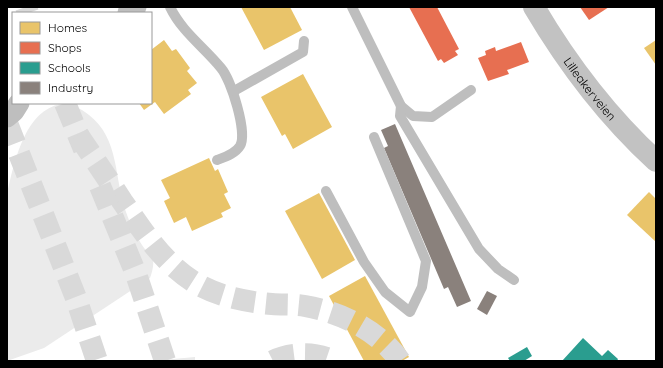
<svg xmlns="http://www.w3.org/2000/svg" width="663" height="368" font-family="Quicksand,sans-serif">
  <rect width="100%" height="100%" fill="#fff"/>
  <g fill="#ebebeb">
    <path d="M 61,104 C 72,104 80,108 89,115 C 120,139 114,179 126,212 C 130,224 135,235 142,245 C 145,250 151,255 153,260 C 154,265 152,273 150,278 L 44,348 L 7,361 L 8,189 C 15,159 26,110 61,104 Z"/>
    <polygon points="195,357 195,361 151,361"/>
  </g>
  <g fill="#e9c46a">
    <polygon points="241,7 290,7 302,30 264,50"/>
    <polygon points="164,40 172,51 176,49 190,68 187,71 197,83 188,90 191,94 164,114 155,102 144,110 139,103 151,103 151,50"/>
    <polygon points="656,40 656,65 644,48"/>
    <polygon points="303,74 332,127 293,149 285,134 282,136 261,97"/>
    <polygon points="209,158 215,171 218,169 228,192 224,194 231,208 221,213 223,217 192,231 186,217 174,223 164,201 170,198 161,180"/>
    <polygon points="649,192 656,199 656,242 627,215"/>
    <polygon points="319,193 355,260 322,279 285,211"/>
    <polygon points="365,276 409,357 402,361 364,361 329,296"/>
  </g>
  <g fill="#e76f51">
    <polygon points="409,7 437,7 459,49 455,51 458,55 444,63 441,59 438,61"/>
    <polygon points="580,7 609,7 589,20"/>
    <polygon points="521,42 529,62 507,70 509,74 488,81 478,58 486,55 485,51 495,47 496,51"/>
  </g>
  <g fill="#2a9d8f">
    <polygon points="583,338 602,356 608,350 618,359 617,361 562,361"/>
    <polygon points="527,347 532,356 524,361 510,361 508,358"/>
  </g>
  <g fill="#8a817c">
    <polygon points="395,124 471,301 457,307 448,287 444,289 384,148 388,146 381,130"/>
    <polygon points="487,291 497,296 487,315 477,309"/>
  </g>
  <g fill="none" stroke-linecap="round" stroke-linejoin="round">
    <g stroke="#d9d9d9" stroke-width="22" stroke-dasharray="22 11" stroke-linecap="butt">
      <polyline points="26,7 28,13"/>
      <polyline points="65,103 84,149"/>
      <polyline points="7,123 76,298 97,361"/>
      <path d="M 78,135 C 93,157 108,179 122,201 C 143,231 162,262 194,282 C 216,296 246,302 272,304 C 283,305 294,304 305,306 C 341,312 379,331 400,361"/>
      <polyline points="100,186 136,274 165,361"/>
      <path d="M 273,361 C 291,352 316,352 334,361"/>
    </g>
    <g stroke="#bebebe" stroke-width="10">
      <path d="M 170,7 C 182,32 204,47 221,68 C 231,80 248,133 240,146 C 235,154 225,157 217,160"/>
      <polyline points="352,7 401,106 413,116 432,117 471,90"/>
      <polyline points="234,91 303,52 304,41"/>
      <polyline points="401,106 400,116 479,249 498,269 514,280"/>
      <polyline points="326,191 364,262 385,292 410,312 422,287 426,261 374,137"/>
    </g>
    <g stroke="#bebebe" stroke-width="21">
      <polyline points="128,13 136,7"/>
      <polyline points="7,117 14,111 19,103"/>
    </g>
    <path stroke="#c2c2c2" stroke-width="22" id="s1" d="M 534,7 C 567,63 608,117 656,161"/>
  </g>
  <g text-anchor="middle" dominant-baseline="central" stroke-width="4" stroke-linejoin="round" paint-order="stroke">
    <g font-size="12" fill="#000" stroke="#fff">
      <text stroke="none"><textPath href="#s1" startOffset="99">Lilleakerveien</textPath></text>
    </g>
  </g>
  <rect width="663" height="368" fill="none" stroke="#000000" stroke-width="16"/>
  <rect x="12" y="12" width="140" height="92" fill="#ffffff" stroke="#999999"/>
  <rect x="20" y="22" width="20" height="12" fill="#e9c46a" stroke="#999999"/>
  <text x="48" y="32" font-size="12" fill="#000000">Homes</text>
  <rect x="20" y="42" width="20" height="12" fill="#e76f51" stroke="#999999"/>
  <text x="48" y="52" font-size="12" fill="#000000">Shops</text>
  <rect x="20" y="62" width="20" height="12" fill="#2a9d8f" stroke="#999999"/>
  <text x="48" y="72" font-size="12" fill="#000000">Schools</text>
  <rect x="20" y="82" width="20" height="12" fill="#8a817c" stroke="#999999"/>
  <text x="48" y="92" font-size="12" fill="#000000">Industry</text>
</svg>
